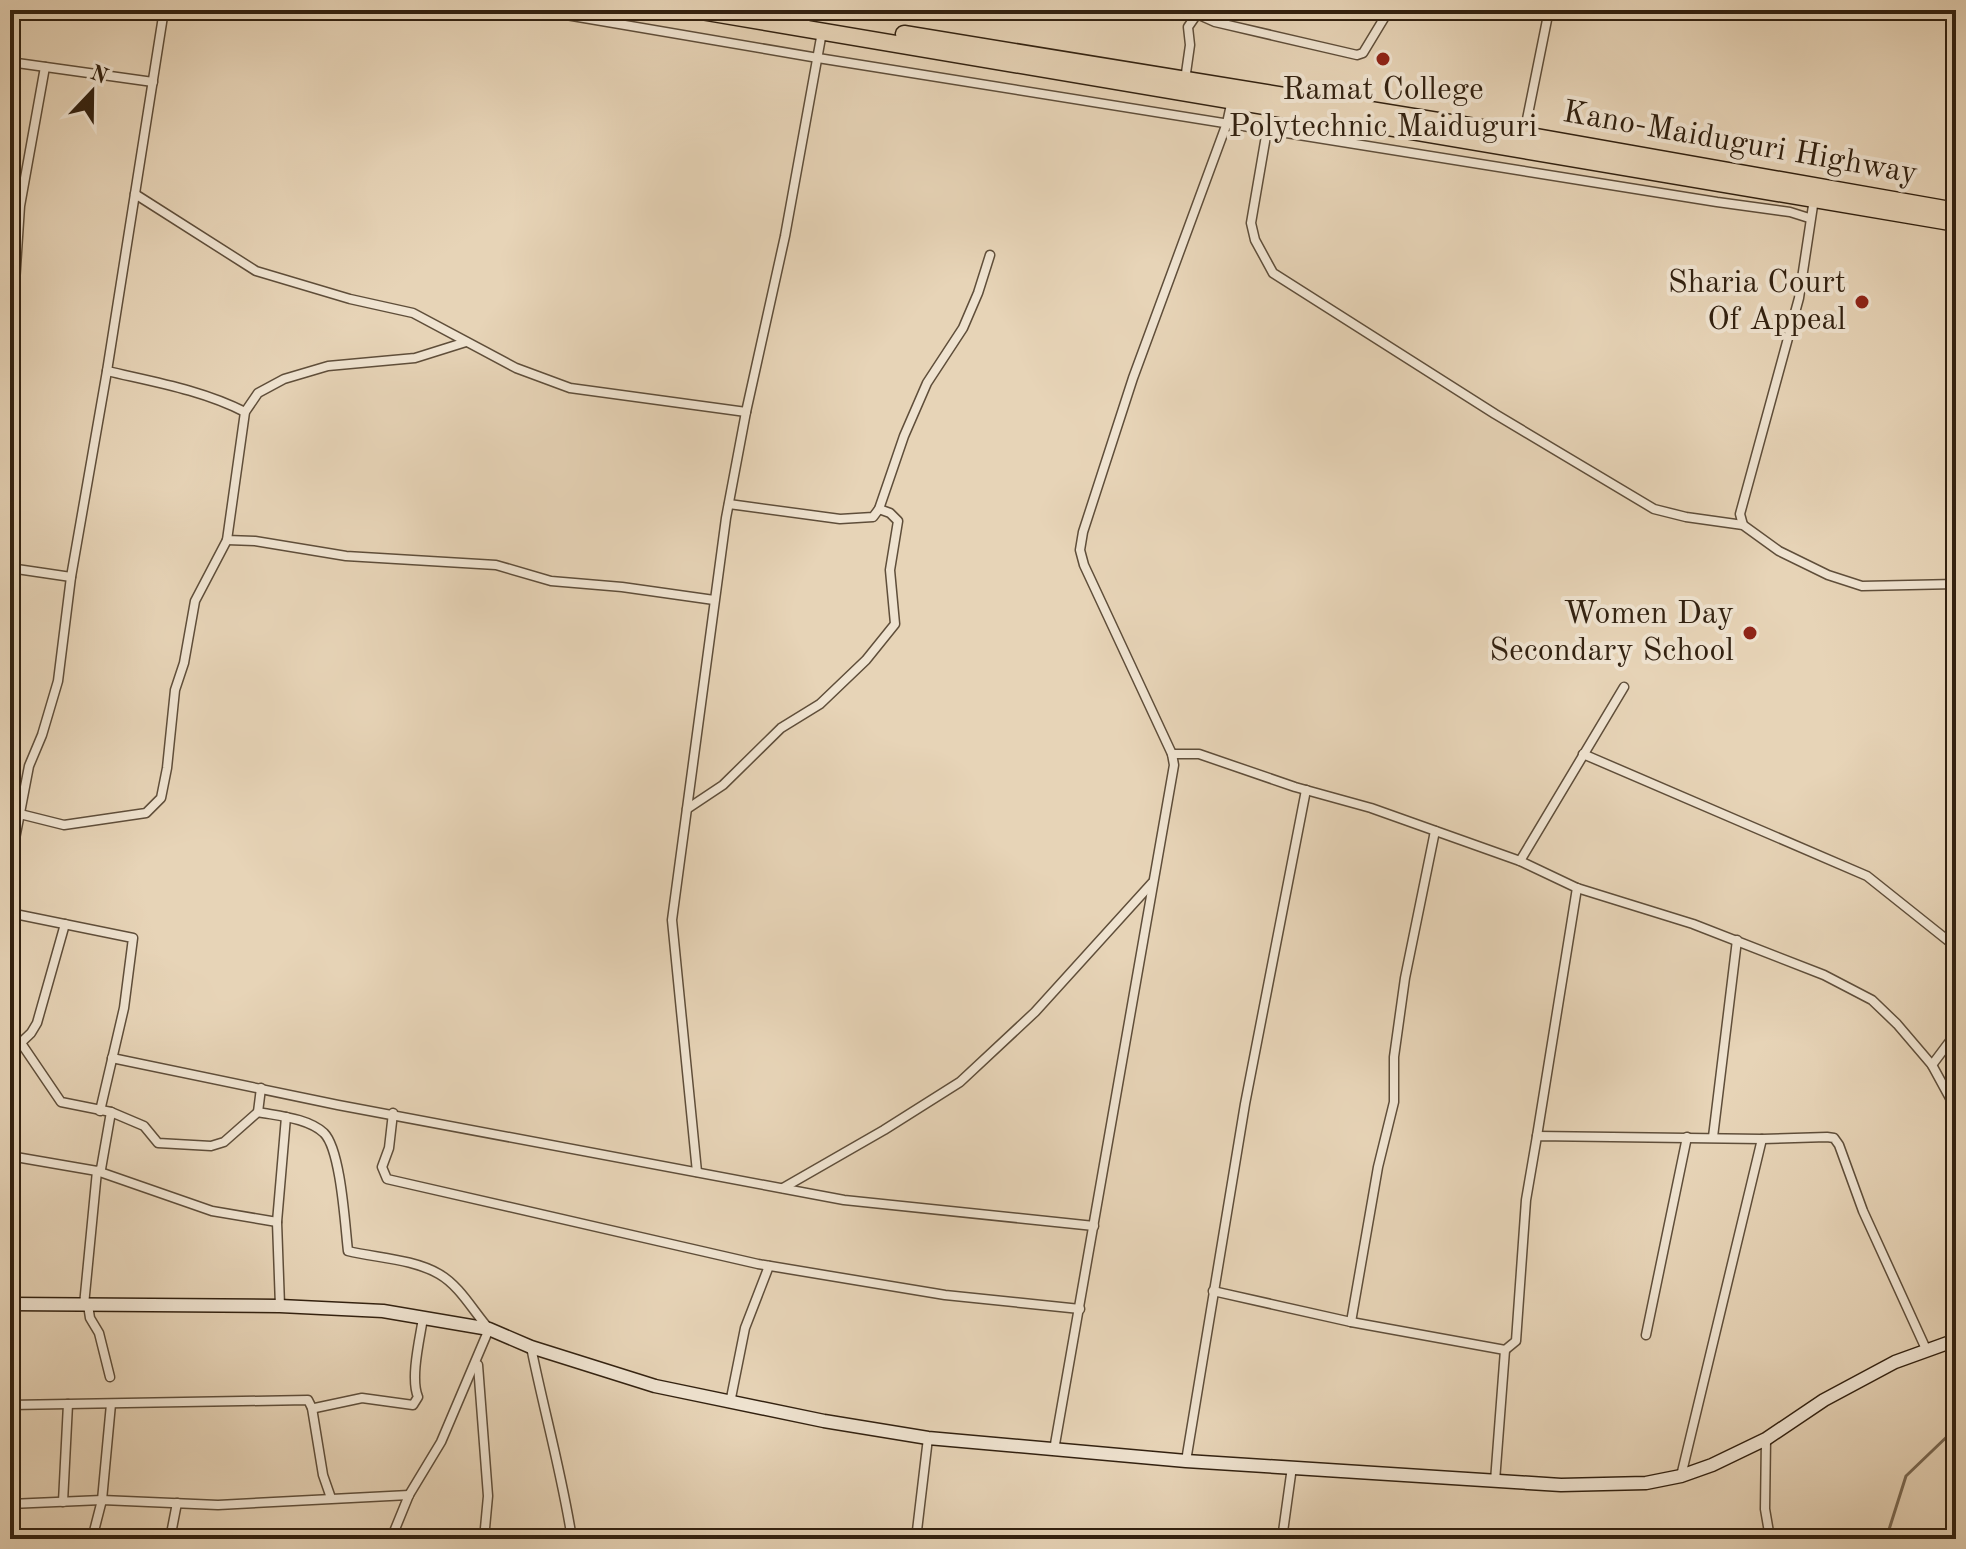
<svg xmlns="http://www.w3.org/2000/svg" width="1966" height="1549" font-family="'Old Standard TT',serif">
  <rect width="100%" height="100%" fill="#e7d4b7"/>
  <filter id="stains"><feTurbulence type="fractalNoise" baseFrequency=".0025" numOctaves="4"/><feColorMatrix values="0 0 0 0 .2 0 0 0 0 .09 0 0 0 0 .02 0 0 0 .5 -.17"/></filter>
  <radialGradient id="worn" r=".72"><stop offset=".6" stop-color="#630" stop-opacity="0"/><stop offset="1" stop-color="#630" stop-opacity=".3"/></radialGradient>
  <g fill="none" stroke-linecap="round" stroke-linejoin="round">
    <polyline stroke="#796852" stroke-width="3" points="1886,1539 1906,1476 1956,1428"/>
    <g stroke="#5f4e3a" stroke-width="11">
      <g id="street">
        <polyline points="537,10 818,58 1717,202 1790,212 1809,218"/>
        <polyline points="806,10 806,19"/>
        <polyline points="1199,10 1197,14 1215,22 1357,55 1363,53 1389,10"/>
        <polyline points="10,62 153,82"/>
        <polyline points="1185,80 1190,45 1188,27 1197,14 1188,10"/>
        <polyline points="1267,130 1251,223 1255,240 1273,273 1495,414 1654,509 1686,517 1743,525 1779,551 1828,575 1862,586 1956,584"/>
        <polyline points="1524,134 1549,10"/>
        <polyline points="135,194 256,271 350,299 413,313 516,368 570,388 746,412"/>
        <polyline points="466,342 415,358 328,366 284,379 258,393 245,412 227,540 255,541 346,556 496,565 551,581 622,587 714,600"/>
        <path d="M 107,371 C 154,382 202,390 245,412"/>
        <polyline points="10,417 12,329 20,206 45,67"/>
        <polyline points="729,504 840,519 873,517 879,509 904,436 927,383 963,328 978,293 990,255"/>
        <polyline points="1743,525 1740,514 1799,298 1814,199"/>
        <polyline points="10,568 71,577"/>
        <polyline points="1172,754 1199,754 1295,787 1371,808 1520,861 1577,888 1693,924 1824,975 1872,1000 1897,1024 1932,1065 1956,1109"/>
        <polyline points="1583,754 1867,876 1956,947"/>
        <polyline points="687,809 723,785 781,728 820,704 866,660 895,624 890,570 898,521 890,513 879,509"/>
        <polyline points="20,814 64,825 146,813 161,798 167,768 175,690 184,663 195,601 227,540"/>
        <polyline points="1520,861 1624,687"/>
        <polyline points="10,865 29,766 42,735 58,681 71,577 107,371 164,10"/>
        <polyline points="10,913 133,938 124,1008 100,1111"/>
        <path d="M 10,1031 L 21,1043 L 61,1102 L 111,1112 L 144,1126 L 158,1143 L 211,1146 L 224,1142 L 258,1112 C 278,1116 308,1118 324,1133 C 341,1150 345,1226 348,1251 C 377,1258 413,1259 439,1274 C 460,1286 473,1311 489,1329 L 441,1442 L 409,1495 L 391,1539"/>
        <polyline points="10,1053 31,1033 37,1023 65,924"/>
        <polyline points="112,1058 338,1105 844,1200 1094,1226"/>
        <polyline points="1932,1065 1956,1033"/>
        <polyline points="258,1112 261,1088"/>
        <polyline points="393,1113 389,1148 382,1167 387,1179 758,1264 945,1295 1080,1309"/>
        <polyline points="1537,1136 1577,888"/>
        <polyline points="1713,1137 1737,940"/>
        <polyline points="10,1156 97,1171 212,1211 277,1222"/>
        <polyline points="697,1172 672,920 726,518 746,412 785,236 822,32"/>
        <polyline points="783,1188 884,1130 960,1082 1035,1012 1152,883"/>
        <polyline points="1213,1291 1351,1322 1505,1350 1516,1341 1526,1200 1537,1136 1762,1139 1827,1137 1834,1138 1839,1145 1863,1211 1926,1349"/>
        <polyline points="84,1305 97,1171 101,1169 111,1112"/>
        <polyline points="88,1305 90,1318 99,1333 110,1377"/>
        <polyline points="280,1306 277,1222 286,1117"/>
        <polyline points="1351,1322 1378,1167 1394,1102 1394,1057 1405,978 1435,831"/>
        <polyline points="1646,1335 1687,1137"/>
        <path d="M 531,1347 C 544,1411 562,1474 572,1539"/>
        <polyline points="478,1365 488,1496 484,1539"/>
        <polyline points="730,1403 745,1328 769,1266"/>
        <path d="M 10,1405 L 308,1400 L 312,1408 L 315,1408 L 362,1398 L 413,1405 L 418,1397 C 410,1378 420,1338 423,1318"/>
        <polyline points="312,1408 323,1475 331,1498"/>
        <polyline points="1766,1439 1765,1509 1770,1538"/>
        <polyline points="1054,1450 1174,765 1172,754 1084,565 1080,550 1083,532 1133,378 1227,123 1232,100"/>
        <polyline points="1186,1461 1245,1104 1306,790"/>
        <polyline points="1681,1476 1762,1139"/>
        <polyline points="1495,1481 1505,1350"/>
        <polyline points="63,1502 68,1404"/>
        <polyline points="10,1504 102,1500 218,1505 409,1495"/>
        <polyline points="92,1539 102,1500 111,1404"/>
        <polyline points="170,1539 177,1503"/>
        <polyline points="744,1539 754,1539"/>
        <polyline points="916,1539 928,1438"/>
        <polyline points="1282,1539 1292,1467"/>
      </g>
    </g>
    <g stroke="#322110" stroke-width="15">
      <polyline id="secondary" points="10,1304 280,1306 383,1311 489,1329 531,1347 655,1386 824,1421 928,1438 1186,1461 1561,1485 1646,1483 1681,1476 1712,1465 1766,1439 1824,1400 1895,1362 1956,1340"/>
    </g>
    <g stroke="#322110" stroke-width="19">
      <g id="highway">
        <polyline points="695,10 1956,223"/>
        <polyline points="904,34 1524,135 1956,211"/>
      </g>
    </g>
    <use href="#street" stroke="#efe3d0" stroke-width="8"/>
    <use href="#secondary" stroke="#efe3d0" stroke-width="12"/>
    <use href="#highway" stroke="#e7d4b7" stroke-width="16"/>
  </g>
  <g fill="#8f2418" stroke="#efe3d0" stroke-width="3">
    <circle cx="1383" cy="59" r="8"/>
    <circle cx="1862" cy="302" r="8"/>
    <circle cx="1750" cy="633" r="8"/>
  </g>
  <g text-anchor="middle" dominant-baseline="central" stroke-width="8" stroke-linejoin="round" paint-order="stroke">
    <g font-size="32" fill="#322110" stroke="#efe3d0" text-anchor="end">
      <text x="1383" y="91" text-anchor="middle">Ramat College<tspan x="1383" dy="37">Polytechnic Maiduguri</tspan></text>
      <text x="1846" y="284">Sharia Court<tspan x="1846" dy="37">Of Appeal</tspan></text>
      <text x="1734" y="615">Women Day<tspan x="1734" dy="37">Secondary School</tspan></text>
    </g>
    <g font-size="32" fill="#322110" stroke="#efe3d0">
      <text transform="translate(1740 144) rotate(10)">Kano-Maiduguri Highway</text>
    </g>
  </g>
  <rect width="1966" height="1549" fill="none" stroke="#e7d4b7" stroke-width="40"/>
  <rect x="12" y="12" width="1942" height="1525" fill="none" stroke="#322110" stroke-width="4"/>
  <rect x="20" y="20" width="1926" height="1509" fill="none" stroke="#322110" stroke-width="2"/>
  <g transform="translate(92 92) rotate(22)" stroke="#efe3d0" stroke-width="6" paint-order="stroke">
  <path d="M0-6L14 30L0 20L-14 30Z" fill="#322110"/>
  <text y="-12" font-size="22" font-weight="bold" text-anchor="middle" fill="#322110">N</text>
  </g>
  <rect width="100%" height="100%" filter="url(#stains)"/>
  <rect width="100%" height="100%" fill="url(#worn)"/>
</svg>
